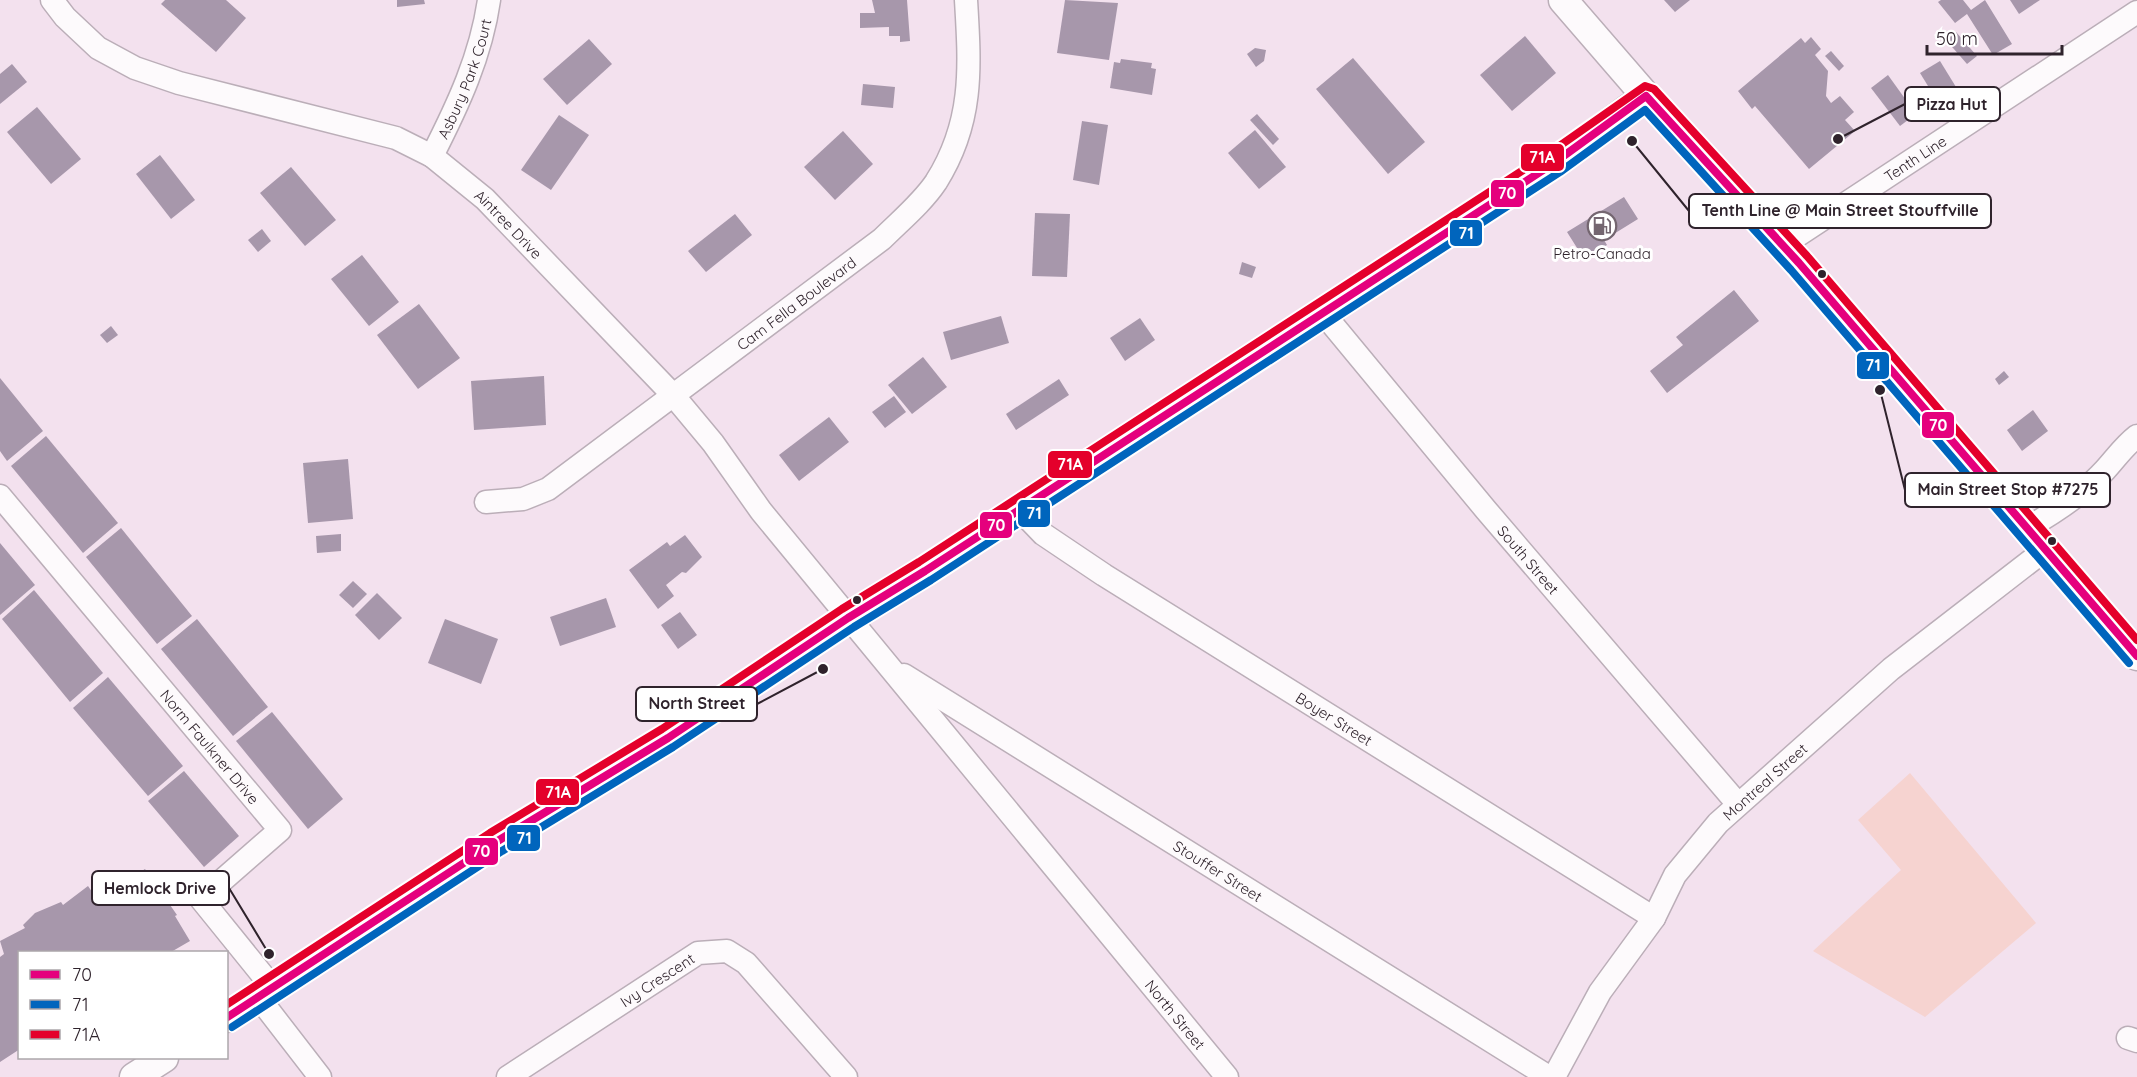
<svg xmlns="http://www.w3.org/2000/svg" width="2137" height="1077" font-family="Quicksand,sans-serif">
  <rect width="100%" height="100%" fill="#f3e1ee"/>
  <polygon fill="#f6d3d0" points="1910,773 2036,923 1925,1017 1813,951 1901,870 1858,820"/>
  <g fill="#a797ab">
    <polygon points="165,0 226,0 246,18 216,52 161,4"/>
    <polygon points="397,0 424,0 425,4 397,7"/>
    <polygon points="872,0 907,0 910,41 900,42 900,36 889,36 889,27 860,28 860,13 875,13"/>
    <polygon points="1065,0 1118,3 1109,60 1057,53"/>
    <polygon points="1664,0 1690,0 1675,12"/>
    <polygon points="1941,0 1963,0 1971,10 1985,0 2012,44 1993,55 1967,14 1955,23 1938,2"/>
    <polygon points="2010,0 2040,0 2019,14"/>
    <polygon points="1956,32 1977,56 1967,64 1946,40"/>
    <polygon points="1525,36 1556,73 1512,111 1480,75"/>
    <polygon points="1811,37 1821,49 1815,55 1828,71 1826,96 1831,103 1840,96 1854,112 1845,120 1855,131 1809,169 1755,106 1752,109 1738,91 1801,38 1805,43"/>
    <polygon points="589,39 612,64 567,105 543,79"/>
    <polygon points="1255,48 1266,50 1264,61 1256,67 1247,54"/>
    <polygon points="1831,51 1844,66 1839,71 1825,56"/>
    <polygon points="1353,58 1425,142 1388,174 1316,89"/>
    <polygon points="1121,59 1152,63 1151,68 1156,69 1152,95 1110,88 1114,62 1120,63"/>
    <polygon points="1940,61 1956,87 1936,99 1920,73"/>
    <polygon points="12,64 27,82 0,104 0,74"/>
    <polygon points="1888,75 1916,114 1900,126 1871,88"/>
    <polygon points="863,84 895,87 893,108 861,105"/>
    <polygon points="37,107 81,159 51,184 7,132"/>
    <polygon points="1257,114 1279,139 1273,145 1250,120"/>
    <polygon points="559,115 589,135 551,190 521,170"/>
    <polygon points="1082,121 1108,125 1099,185 1073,180"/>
    <polygon points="1255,130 1286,167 1259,189 1228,153"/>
    <polygon points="843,131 873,164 835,200 804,167"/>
    <polygon points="160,155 195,200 171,219 136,174"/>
    <polygon points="291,167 336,220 305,246 260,193"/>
    <polygon points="1624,197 1638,219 1604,240 1607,245 1584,259 1567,232"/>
    <polygon points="1035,213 1070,214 1067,277 1032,276"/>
    <polygon points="735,214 752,235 706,272 688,251"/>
    <polygon points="262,229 271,241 258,252 248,240"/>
    <polygon points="362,255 399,302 369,326 331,279"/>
    <polygon points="1242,262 1256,267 1252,278 1239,274"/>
    <polygon points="1734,290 1759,321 1667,393 1650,371 1683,345 1676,337"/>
    <polygon points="419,304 460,358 418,389 377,335"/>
    <polygon points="1001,316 1009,343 951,360 943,332"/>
    <polygon points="1140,318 1155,340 1125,361 1110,338"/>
    <polygon points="111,326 118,335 107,343 100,335"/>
    <polygon points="923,357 947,387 912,414 888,385"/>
    <polygon points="2004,371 2009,377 1999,385 1995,379"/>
    <polygon points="544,376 546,425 474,430 471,381"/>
    <polygon points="0,378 43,431 7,461 0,451"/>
    <polygon points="1059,379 1069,395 1016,430 1006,414"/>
    <polygon points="894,396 906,412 885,428 872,412"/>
    <polygon points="2033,410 2048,431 2022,451 2007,430"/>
    <polygon points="829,417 849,442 799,481 779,455"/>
    <polygon points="46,436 118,523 83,553 11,466"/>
    <polygon points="348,459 353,519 308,523 303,463"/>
    <polygon points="121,528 192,616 157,644 86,557"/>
    <polygon points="341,534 341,551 317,553 316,536"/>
    <polygon points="685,535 702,557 686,573 682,572 666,585 674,596 658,609 629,570 667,542 670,546"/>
    <polygon points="0,543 35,585 0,615"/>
    <polygon points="353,581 367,594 353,608 339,595"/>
    <polygon points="34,590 103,673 70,702 2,619"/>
    <polygon points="377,593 402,618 379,640 355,615"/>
    <polygon points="606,598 616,627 560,646 550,617"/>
    <polygon points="680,612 697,635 678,649 661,625"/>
    <polygon points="197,619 268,707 233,736 161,649"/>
    <polygon points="445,619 498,639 481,684 428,663"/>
    <polygon points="108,677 183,766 148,796 73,708"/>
    <polygon points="272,712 343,799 308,829 236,741"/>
    <polygon points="184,771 239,836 204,867 148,801"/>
    <polygon points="145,869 177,915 175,916 190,941 171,952 20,952 20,1049 0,1062 0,957 4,954 0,941 25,928 23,925 35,913 61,902 63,905 88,886 99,902 99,898"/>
  </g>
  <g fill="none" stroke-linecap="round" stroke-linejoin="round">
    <g stroke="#bbaeb8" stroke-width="25">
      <g id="minor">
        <path id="s1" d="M 52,0 L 65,17 L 98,48 L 135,68 L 179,83 L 396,138 L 432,156 L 485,199 L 673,395 L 713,443 L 761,511 L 1227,1077"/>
        <path id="s2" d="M 432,156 C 458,105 481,56 489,0"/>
        <path id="s3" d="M 1783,245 L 2137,12"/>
        <path id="s4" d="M 1323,313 L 1486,510 L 1737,803"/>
        <path id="s5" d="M 0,496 L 280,830 L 201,899 L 273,988"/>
        <path id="s6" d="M 486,502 L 523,499 L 548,489 L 882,239 C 900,221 922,203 936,182 C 974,122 970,67 966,0"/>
        <path id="s7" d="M 1020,510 L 1043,534 L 1104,575 L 1654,918"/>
        <path d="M 2029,527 C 2055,512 2084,493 2105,470 C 2116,458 2124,446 2137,436"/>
        <path id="s8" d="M 904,675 L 1549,1077"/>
        <polyline points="259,998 320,1077"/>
        <polyline points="2128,1038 2137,1041"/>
        <path id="s9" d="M 508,1077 L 698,953 L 727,951 L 746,963 L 846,1077"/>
        <path id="s10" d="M 1554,1077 L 1600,992 L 1654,918 L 1675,875 L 1718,823 L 1891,669 L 2046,549"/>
      </g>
    </g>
    <g stroke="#bbaeb8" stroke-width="31">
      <g id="major">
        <polyline points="1563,0 1646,96 1799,263 2137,656"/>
        <polyline points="226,1018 496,842 668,738 848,618 925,571 1554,163 1646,96"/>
        <polyline points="134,1077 164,1058"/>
      </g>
    </g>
    <use href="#minor" stroke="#fdfafc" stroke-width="22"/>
    <use href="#major" stroke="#fdfafc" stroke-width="28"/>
    <g stroke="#fff" stroke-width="12">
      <polyline id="bus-1" points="226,1018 496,842 668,738 848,618 925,571 1554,163 1646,96 1799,263 2137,656"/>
    </g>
    <g stroke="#fff" stroke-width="12">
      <polyline id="bus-2" points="232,1027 502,851 673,747 854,627 931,580 1560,172 1645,110 1791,270 2129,663"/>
    </g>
    <g stroke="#fff" stroke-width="12">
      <polyline id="bus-3" points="226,1005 490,833 662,729 842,609 919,562 1548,154 1645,86 1654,89 1807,256 2137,640"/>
    </g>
    <use href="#bus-1" stroke="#e5007d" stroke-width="8"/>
    <use href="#bus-2" stroke="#0065bd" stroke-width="8"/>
    <use href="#bus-3" stroke="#e4002b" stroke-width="8"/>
  </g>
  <defs>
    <g id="fuel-ring" transform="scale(1.5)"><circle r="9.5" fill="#fff" stroke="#746670" stroke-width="1.5"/><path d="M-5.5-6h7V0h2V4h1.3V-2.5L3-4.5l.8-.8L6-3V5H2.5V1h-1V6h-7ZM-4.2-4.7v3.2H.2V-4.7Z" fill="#746670"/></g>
  </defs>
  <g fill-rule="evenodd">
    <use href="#fuel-ring" x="1602" y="226"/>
  </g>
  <g fill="#2f232c" stroke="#fff" stroke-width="2">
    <circle cx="1822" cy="274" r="5"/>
    <circle cx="2052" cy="541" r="5"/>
    <circle cx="857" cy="600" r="5"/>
  </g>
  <g text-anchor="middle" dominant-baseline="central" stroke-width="6" stroke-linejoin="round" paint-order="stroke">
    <g font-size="15" fill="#2f232c" stroke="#fff">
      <text stroke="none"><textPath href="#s2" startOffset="84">Asbury Park Court</textPath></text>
      <text stroke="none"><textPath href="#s3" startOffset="158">Tenth Line</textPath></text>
      <text stroke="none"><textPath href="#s1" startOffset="522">Aintree Drive</textPath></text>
      <text stroke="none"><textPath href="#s6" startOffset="374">Cam Fella Boulevard</textPath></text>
      <text stroke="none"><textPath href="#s4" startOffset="321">South Street</textPath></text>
      <text stroke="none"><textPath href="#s7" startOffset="378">Boyer Street</textPath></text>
      <text stroke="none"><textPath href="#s5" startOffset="327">Norm Faulkner Drive</textPath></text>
      <text stroke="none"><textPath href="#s10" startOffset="366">Montreal Street</textPath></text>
      <text stroke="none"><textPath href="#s8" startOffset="370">Stouffer Street</textPath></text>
      <text stroke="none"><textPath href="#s9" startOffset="178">Ivy Crescent</textPath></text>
      <text stroke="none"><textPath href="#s1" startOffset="1557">North Street</textPath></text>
    </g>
    <g font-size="15" fill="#2f232c" stroke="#fff">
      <text x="1602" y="253">Petro-Canada</text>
    </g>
  </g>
  <path fill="none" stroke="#2f232c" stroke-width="2" d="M1838 139L1905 104M1632 141L1689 211M1880 390L1905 490M823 669L757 704M269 954L229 888"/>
  <g fill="#2f232c" stroke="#fff" stroke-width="2">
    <circle cx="1838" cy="139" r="6"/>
    <circle cx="1632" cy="141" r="6"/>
    <circle cx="1880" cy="390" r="6"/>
    <circle cx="823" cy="669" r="6"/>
    <circle cx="269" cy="954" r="6"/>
  </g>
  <g fill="#fff" stroke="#2f232c" stroke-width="2">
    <rect x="1905" y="87" width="95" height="34" rx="6"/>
    <rect x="1689" y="194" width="302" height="34" rx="6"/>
    <rect x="1905" y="473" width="205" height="34" rx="6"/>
    <rect x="636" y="687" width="121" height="34" rx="6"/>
    <rect x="92" y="871" width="137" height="34" rx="6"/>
  </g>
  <g font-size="16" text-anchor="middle" font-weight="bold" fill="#2f232c">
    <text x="1952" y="110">Pizza Hut</text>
    <text x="1840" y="216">Tenth Line @ Main Street Stouffville</text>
    <text x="2008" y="495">Main Street Stop #7275</text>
    <text x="697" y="709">North Street</text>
    <text x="160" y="894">Hemlock Drive</text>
  </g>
  <g stroke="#fff" stroke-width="2">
    <rect x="1520" y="143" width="45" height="29" rx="6" fill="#e4002b"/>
    <rect x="1490" y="179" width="35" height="29" rx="6" fill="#e5007d"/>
    <rect x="1449" y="219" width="34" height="28" rx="6" fill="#0065bd"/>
    <rect x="1856" y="351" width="34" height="29" rx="6" fill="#0065bd"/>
    <rect x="1921" y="411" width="34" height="28" rx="6" fill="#e5007d"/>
    <rect x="1047" y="450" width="46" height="29" rx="6" fill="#e4002b"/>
    <rect x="1017" y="499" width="34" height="29" rx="6" fill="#0065bd"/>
    <rect x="979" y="511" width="34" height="28" rx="6" fill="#e5007d"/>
    <rect x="535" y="778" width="45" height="28" rx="6" fill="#e4002b"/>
    <rect x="506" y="824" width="35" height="28" rx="6" fill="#0065bd"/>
    <rect x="464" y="837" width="35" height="29" rx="6" fill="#e5007d"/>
  </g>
  <g font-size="16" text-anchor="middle" font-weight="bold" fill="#fff">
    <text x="1542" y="163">71A</text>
    <text x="1507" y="199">70</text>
    <text x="1466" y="239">71</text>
    <text x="1873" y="371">71</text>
    <text x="1938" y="431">70</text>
    <text x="1070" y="470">71A</text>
    <text x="1034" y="519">71</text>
    <text x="996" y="531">70</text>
    <text x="558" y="798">71A</text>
    <text x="524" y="844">71</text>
    <text x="481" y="857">70</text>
  </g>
  <rect x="18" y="951" width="210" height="108" fill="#ffffff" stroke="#aca7ab" stroke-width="1.5"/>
  <rect x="30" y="970" width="30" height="9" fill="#e5007d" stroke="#aca7ab" stroke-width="1.5"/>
  <text x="72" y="981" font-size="18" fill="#2f232c">70</text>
  <rect x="30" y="1000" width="30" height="9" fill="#0065bd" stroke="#aca7ab" stroke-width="1.5"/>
  <text x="72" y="1011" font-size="18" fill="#2f232c">71</text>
  <rect x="30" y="1030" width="30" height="9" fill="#e4002b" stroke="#aca7ab" stroke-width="1.5"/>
  <text x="72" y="1041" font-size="18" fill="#2f232c">71A</text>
  <path d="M1927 45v9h135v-9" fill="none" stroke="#2f232c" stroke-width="3"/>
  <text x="1936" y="45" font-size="18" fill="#2f232c" stroke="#ffffff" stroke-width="4.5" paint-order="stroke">50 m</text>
</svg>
